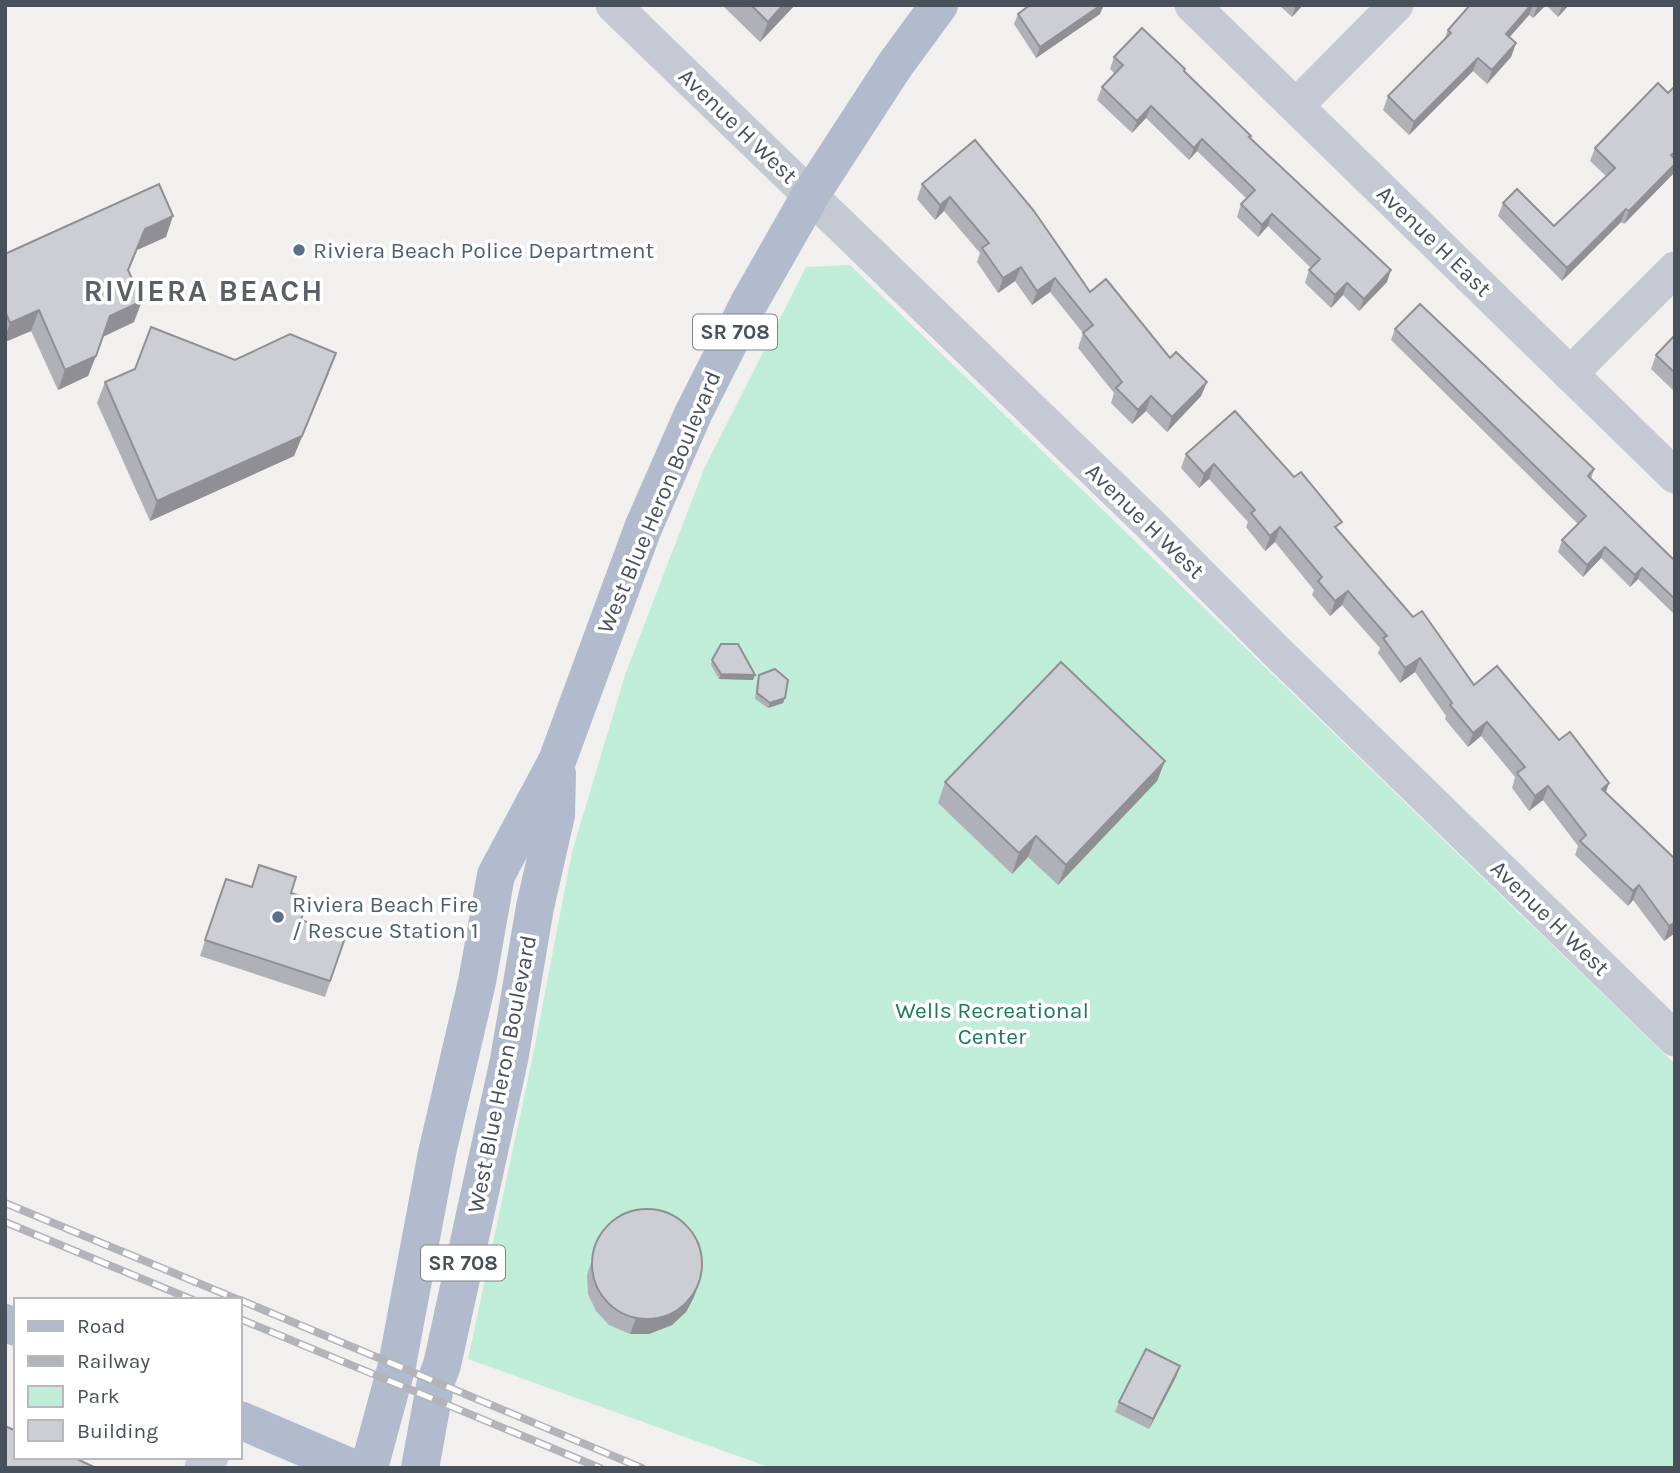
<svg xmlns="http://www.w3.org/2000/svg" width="1680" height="1473" font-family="Karla,sans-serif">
  <rect width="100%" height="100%" fill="#f2f0ef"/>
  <polygon fill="#c0edd8" points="850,265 1675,1064 1675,1468 771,1468 468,1359 532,1060 572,852 625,675 704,469 806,267"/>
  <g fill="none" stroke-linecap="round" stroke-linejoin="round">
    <g stroke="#c4c9d3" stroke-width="35">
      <polyline points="613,5 1153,527 1274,649 1675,1039"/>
      <polyline points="1192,5 1675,476"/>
      <polyline points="1296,106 1396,5"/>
      <polyline points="1570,374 1675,269"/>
      <polyline points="202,1468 211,1457"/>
    </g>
    <g stroke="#b1bbcd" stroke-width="38">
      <polyline points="5,1323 16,1327"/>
      <polyline points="240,1420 352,1468"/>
      <polyline points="369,1468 397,1365 437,1153 477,982 496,875 557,761 643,528 693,414 749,303 810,196 895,65 939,5"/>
      <polyline points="420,1468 436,1381 442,1365 509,1060 535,907 556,815 557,774"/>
    </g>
    <g stroke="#b2b4b9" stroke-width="8">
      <g id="rail">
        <polyline points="5,1203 239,1300"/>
        <polyline points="5,1222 193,1300"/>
        <polyline points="240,1300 642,1468"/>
        <polyline points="240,1319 600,1468"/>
      </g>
    </g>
    <use href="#rail" stroke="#fff" stroke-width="5" stroke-dasharray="16" stroke-linecap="butt"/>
  </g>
  <g fill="#b0b1b6">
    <polygon points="722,5 795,5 760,42"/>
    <polygon points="1279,5 1303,5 1292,17"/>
    <polygon points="1470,5 1546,5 1533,18 1529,15 1509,37 1516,43 1511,57 1487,84 1473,71 1409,135 1383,110 1388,96 1444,40 1448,30"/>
    <polygon points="1546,5 1569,5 1558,17"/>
    <polygon points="1018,14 1100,14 1036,58 1014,24"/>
    <polygon points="1114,57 1185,69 1184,72 1250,138 1387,282 1359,311 1343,295 1331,308 1305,283 1309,270 1311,268 1268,226 1258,237 1237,217 1241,204 1247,199 1197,151 1189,160 1146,118 1132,133 1097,100 1102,87 1115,74 1110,69"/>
    <polygon points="1675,86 1675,168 1673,174 1624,224 1621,222 1562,281 1498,216 1503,203 1554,226 1606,176 1590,161 1595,148 1668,93"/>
    <polygon points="975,140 1090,292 1170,358 1207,382 1201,396 1167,432 1146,411 1132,424 1111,403 1114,393 1078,348 1083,333 1050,292 1032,305 1015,281 998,293 977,262 980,253 944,211 935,220 917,199 922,184"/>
    <polygon points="166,237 137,250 128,271 134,322 103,337 88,376 58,390 31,331 5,342 5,254"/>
    <polygon points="1395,329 1594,469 1591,479 1675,561 1675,615 1638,579 1630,587 1601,558 1583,577 1558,552 1562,540 1578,524 1391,340"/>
    <polygon points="1674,336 1675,392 1651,369 1656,355"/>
    <polygon points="235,360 329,373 294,456 150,521 97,403 105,382"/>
    <polygon points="1235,411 1413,617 1474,685 1559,740 1606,792 1675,933 1664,941 1633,900 1628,906 1575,855 1578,846 1543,800 1529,811 1512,788 1515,777 1481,736 1468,747 1445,719 1446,716 1415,672 1400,683 1378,653 1380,648 1342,605 1330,616 1312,595 1314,590 1275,542 1265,551 1246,527 1248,522 1209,479 1199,488 1181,468 1186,454"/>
    <polygon points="712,660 755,675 753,680 719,679 711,665"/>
    <polygon points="759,675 783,703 768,708 755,699 757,681"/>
    <polygon points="1165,761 1157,781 1058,885 1028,857 1012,874 938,803 945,782"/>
    <polygon points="251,887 291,893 301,920 346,935 325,997 200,956 220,894"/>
    <polygon points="595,1250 694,1297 686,1312 672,1325 649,1334 630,1334 609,1325 596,1311 588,1294 587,1275"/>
    <polygon points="1180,1366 1176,1377 1149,1429 1115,1412 1119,1402"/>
  </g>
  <g fill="#909094">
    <polygon points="783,5 795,5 760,42 768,22"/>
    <polygon points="1101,5 1104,5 1100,14 1036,58 1040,47"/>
    <polygon points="1296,5 1303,5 1292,17"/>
    <polygon points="1531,5 1533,5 1529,15 1501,47 1506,34"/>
    <polygon points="1538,5 1546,5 1533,18"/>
    <polygon points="1562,5 1569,5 1558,17"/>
    <polygon points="1516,43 1511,57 1487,84 1492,70"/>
    <polygon points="1478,58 1473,71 1409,135 1414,122"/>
    <polygon points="1151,106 1146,118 1132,133 1137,121"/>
    <polygon points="1202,139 1197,151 1189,160 1194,148"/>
    <polygon points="1675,164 1675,168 1673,174 1624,224 1629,211"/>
    <polygon points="950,197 944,211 935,220 940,205"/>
    <polygon points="1626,209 1621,222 1562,281 1567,268"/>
    <polygon points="1272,214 1268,226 1258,237 1262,225"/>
    <polygon points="173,216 166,237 137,250 120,291 145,229"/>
    <polygon points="1021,267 1015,281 998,293 1003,278"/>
    <polygon points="1391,270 1387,282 1359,311 1364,299"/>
    <polygon points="1055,278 1050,292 1032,305 1037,291"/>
    <polygon points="1347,283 1343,295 1331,308 1335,295"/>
    <polygon points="142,301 134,322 102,337 110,316"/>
    <polygon points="39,310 31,331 5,342 5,337 10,323"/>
    <polygon points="336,353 294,456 150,521 157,501"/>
    <polygon points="96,356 88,376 58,390 65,370"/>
    <polygon points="1207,382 1201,396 1167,432 1172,417"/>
    <polygon points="1151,396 1146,411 1132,424 1138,410"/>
    <polygon points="1214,464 1209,479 1199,488 1204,474"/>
    <polygon points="1280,527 1275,542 1265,551 1270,536"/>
    <polygon points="1605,547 1601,558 1583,577 1587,565"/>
    <polygon points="1642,568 1638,579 1630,587 1635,575"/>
    <polygon points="1348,591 1342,605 1330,616 1335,601"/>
    <polygon points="1420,658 1415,672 1400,683 1405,668"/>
    <polygon points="721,674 755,675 753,680 719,679"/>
    <polygon points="785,698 783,703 768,708 770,703"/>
    <polygon points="1487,722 1481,736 1468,747 1473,733"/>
    <polygon points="1165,761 1157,781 1058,885 1066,865"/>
    <polygon points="1609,783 1604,798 1602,789"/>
    <polygon points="1548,786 1543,800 1529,811 1535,796"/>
    <polygon points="1036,836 1028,857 1012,874 1019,853"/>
    <polygon points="1639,885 1633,900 1628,906 1633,891"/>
    <polygon points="1675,922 1675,933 1664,941 1669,926"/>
    <polygon points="700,1281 694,1297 686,1312 672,1325 649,1334 630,1334 636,1318"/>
    <polygon points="1180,1366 1176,1377 1149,1429 1153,1419"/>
  </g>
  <g fill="#cdced4" stroke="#909094" stroke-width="2">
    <polygon points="751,5 783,5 768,22"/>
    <polygon points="1030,5 1101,5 1040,47 1018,14"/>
    <polygon points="1470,5 1531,5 1506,34 1516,43 1492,70 1478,58 1414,122 1388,96 1451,33 1448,30"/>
    <polygon points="1142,28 1185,69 1184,71 1251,136 1249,137 1391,270 1364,299 1347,283 1335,295 1309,270 1320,259 1272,214 1262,225 1241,204 1255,190 1202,139 1194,148 1151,106 1137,121 1102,87 1123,65 1114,57"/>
    <polygon points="1658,83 1668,93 1675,86 1675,152 1671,155 1675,159 1675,164 1629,211 1626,209 1567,268 1503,203 1517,189 1554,226 1615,168 1595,148"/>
    <polygon points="975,140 1034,211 1090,292 1106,279 1170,358 1176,352 1207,382 1172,417 1151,396 1138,410 1116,388 1122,382 1083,333 1093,325 1055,278 1037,291 1021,267 1003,278 982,248 989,243 950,197 940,205 922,184"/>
    <polygon points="159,184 173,216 145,229 128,270 142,301 110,316 96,356 65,370 39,310 10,323 5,311 5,254"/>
    <polygon points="1420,304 1594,469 1588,476 1675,561 1675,599 1642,568 1635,575 1605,547 1587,565 1562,540 1586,516 1395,329"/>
    <polygon points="151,327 235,360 290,334 336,353 302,436 157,501 105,382 135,369"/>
    <polygon points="1674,336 1675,336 1675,373 1656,355"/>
    <polygon points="1235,411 1294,477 1301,472 1342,522 1335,527 1413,617 1422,611 1474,685 1497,666 1559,740 1570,732 1609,783 1602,789 1675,859 1675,922 1669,926 1639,885 1633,891 1580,841 1586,835 1548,786 1535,796 1517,773 1525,767 1487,722 1473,733 1450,705 1452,703 1420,658 1405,668 1383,638 1387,636 1348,591 1335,601 1318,581 1322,577 1280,527 1270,536 1251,513 1255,510 1214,464 1204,474 1186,454"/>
    <polygon points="721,644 738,644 755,675 721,674 712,660"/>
    <polygon points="1061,662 1165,761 1066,865 1036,836 1019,853 945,782"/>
    <polygon points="775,669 788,680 785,698 770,703 757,693 759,675"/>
    <polygon points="259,865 296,877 291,893 308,898 301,920 346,935 330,981 205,940 226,879 252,887"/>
    <circle cx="647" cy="1264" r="55"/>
    <polygon points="1146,1349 1180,1366 1153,1419 1119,1402"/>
    <polygon points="5,1426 16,1431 16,1457 73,1457 96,1468 5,1468"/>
  </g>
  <g fill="#5c6f8a" stroke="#fff" stroke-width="2.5">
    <circle cx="299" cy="250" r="7"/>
    <circle cx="278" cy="917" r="7"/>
  </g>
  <g text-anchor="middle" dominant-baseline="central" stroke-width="7" stroke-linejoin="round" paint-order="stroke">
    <g fill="#fff" stroke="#7f848d" stroke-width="2">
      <rect x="693" y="314.5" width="84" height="35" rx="5"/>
      <rect x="421" y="1245.5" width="84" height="35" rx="5"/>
    </g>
    <g font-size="21" font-weight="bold" fill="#48505c">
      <text x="735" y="332">SR 708</text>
      <text x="463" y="1263">SR 708</text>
    </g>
    <g font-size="23" fill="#48505c" stroke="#fff">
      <text transform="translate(738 126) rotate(44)">Avenue H West</text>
      <text transform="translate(1434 241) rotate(44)">Avenue H East</text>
      <text transform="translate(659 502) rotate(-67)">West Blue Heron Boulevard</text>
      <text transform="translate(1145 521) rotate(44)">Avenue H West</text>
      <text transform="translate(1550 918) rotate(44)">Avenue H West</text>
      <text transform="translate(502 1074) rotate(-79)">West Blue Heron Boulevard</text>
    </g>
    <g font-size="23" fill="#4e5e75" stroke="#fff" text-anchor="start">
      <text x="313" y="250">Riviera Beach Police Department</text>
      <text x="292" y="904">Riviera Beach Fire<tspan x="292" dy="26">/ Rescue Station 1</tspan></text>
    </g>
    <g font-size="23" fill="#1c7a59" stroke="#fff">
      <text x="992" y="1010">Wells Recreational<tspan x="992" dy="26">Center</tspan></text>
    </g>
    <g font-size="30" font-weight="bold" letter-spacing="2" fill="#5c5f64" stroke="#fff">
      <text x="204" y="291">RIVIERA BEACH</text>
    </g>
  </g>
  <rect width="1680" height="1473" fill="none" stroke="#48505c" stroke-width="14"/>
  <rect x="14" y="1298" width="228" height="161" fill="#ffffff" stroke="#b6b9be" stroke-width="2"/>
  <rect x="28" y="1321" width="35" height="10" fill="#b1bbcd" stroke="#b6b9be" stroke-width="2"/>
  <text x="77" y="1333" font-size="21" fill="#48505c">Road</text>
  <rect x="28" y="1356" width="35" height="10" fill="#b2b4b9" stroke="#b6b9be" stroke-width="2"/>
  <text x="77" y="1368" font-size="21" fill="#48505c">Railway</text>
  <rect x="28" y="1386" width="35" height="21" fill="#c0edd8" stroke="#b6b9be" stroke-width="2"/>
  <text x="77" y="1403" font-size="21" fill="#48505c">Park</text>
  <rect x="28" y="1420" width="35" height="21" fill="#cdced4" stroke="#b6b9be" stroke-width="2"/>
  <text x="77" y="1438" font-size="21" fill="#48505c">Building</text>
</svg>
